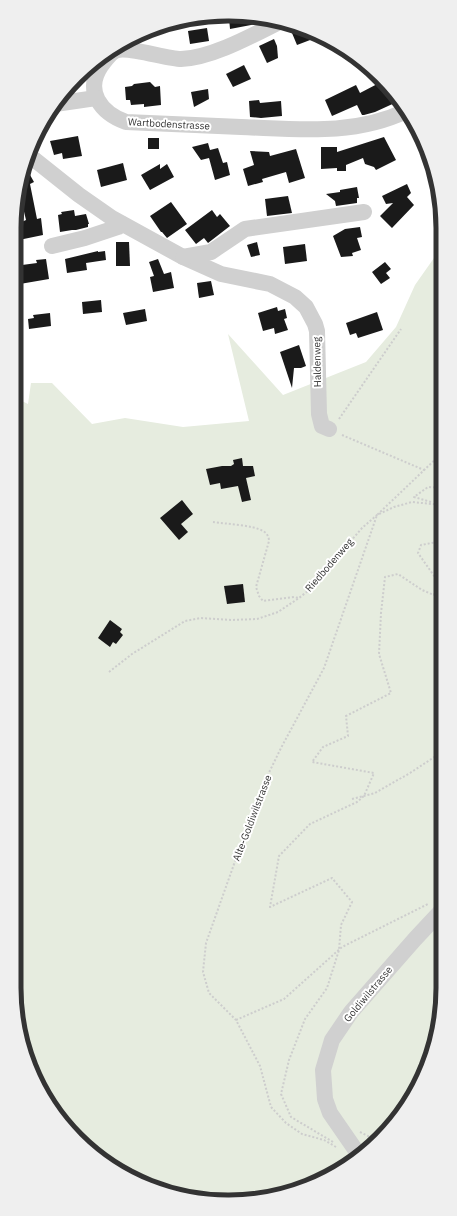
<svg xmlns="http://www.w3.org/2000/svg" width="457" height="1216" font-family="'IBM Plex Sans',sans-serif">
  <rect width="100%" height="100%" fill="#fff"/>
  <polygon fill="#e6ecdf" points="441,248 443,987 436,1043 399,1118 347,1166 271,1198 200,1200 121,1173 67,1129 25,1057 14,987 14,397 28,404 31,383 52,383 92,424 125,418 183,427 249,421 228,334 283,395 366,362 396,327 415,285"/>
  <g fill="#1a1a1a">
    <polygon points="229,18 260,20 260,21 251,25 230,29"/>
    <polygon points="207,28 209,41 190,44 188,31"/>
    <polygon points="301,29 313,35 318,37 297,45 292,33"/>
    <polygon points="274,39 277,46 278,58 267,63 259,46"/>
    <polygon points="244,65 251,79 233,87 226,74"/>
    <polygon points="383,81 387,90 391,89 399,101 375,112 364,115 362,115 357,105 332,116 325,100 356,85 360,93"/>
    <polygon points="150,82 155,87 160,86 161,105 144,107 144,104 131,105 130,100 126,100 125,87 132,86 134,84"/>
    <polygon points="208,89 209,99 194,107 191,92"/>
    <polygon points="259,100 260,103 281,101 282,116 261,118 250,117 249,101"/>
    <polygon points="78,136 82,156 63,159 62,153 54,155 50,141"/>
    <polygon points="384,137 396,160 376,170 374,167 365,164 363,158 346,165 346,171 337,171 337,168 321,169 321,147 337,147 337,152"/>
    <rect x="148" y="138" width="11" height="11"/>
    <polygon points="208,143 210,150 218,148 223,163 227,162 230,175 215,180 209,158 201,160 192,147"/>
    <polygon points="296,149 305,178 289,183 286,172 262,179 263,182 248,186 243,169 254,165 250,151 269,152 270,156"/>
    <polygon points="123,163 127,180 101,187 97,170"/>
    <polygon points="160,164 160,169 167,164 174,177 150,190 141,175"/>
    <polygon points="25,166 34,182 30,184 37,219 41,218 43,235 14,241 15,225 26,220 21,199 25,198 19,188 21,173"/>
    <polygon points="407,184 411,193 407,197 414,205 392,228 380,216 393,203 386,204 382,196"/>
    <polygon points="357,187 359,198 357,198 357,203 336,206 335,201 326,194 340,192 340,190"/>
    <polygon points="288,196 292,213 267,216 265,199"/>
    <polygon points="171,202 187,224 167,238 162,232 161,232 150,216"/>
    <polygon points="74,210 75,216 86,214 89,224 88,224 88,227 76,230 72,230 60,232 58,215 62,214 61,212"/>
    <polygon points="212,210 217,217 220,214 230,226 208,243 204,238 196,244 185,230"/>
    <polygon points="360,227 362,237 357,238 361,250 352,253 353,256 341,257 333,236 345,229"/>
    <polygon points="116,242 129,242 130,266 116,266"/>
    <polygon points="257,242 260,255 251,257 247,245"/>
    <polygon points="305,244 307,261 285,264 283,247"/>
    <polygon points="98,251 98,252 105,251 106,260 86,263 87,270 67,273 65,259"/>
    <polygon points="14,256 21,256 22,265 37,263 36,260 46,259 49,279 14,285"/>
    <polygon points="158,259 164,274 171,272 174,288 153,292 150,277 154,276 149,262"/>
    <polygon points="385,262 391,269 386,273 390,278 381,284 372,272"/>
    <polygon points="211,281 214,295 199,298 197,283"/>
    <polygon points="101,300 102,312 83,314 82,302"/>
    <polygon points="277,307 278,311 285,309 287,318 284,319 288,330 275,334 274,328 263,331 258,313"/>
    <polygon points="145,309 147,321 126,325 123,313"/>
    <polygon points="377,312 383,330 358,338 356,333 350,335 346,323"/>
    <polygon points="50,313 51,326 29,329 28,319 34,318 33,315"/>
    <polygon points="299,345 306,366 301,368 294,368 292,388 280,352"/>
    <polygon points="242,458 243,466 253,466 255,476 246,478 251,500 242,502 238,486 221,489 220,483 210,485 206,469 222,466 231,466 234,464 233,460"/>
    <polygon points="182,500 193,514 181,524 188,532 179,540 160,518"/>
    <polygon points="243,584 245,602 227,604 224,586"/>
    <polygon points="110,620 122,629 120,632 123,635 116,644 113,642 110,647 98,638"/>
  </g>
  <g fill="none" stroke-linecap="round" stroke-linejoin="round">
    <g stroke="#cdcdcd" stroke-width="2" stroke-dasharray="2 2" stroke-linecap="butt">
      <polyline points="339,419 401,329"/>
      <polyline points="342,435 424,470"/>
      <polyline points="431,502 414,497 428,487 442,488"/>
      <path d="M 213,522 C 226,524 253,525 263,531 C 267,533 269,537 269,541 L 256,587 L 259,596 L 263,601 L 294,597 L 299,598"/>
      <polyline points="109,672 132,654 185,621 201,618 231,620 257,619 278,612 299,598 309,590 362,528 377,515 394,507 412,502 442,505"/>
      <polyline points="352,799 375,793 410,773 442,752"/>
      <polyline points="236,1020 284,999 342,947 428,904"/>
      <polyline points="360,1132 368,1136 378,1138"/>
      <polyline points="333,1142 291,1117 281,1094 289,1060 305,1019 327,988 339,950 341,925 352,902 332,878 270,907 279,856 310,824 357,802 364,796 374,773 312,762 323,747 348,736 346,716 391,693 379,654 381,613 385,577 398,574 422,590 434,595 437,580 418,553 421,545 437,542 442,544"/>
      <polyline points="336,1147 324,1140 302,1134 286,1123 271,1107 260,1066 236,1020 209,993 203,972 206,943 260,791 281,748 324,668 377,515 442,453"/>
    </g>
    <g stroke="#d0d0d0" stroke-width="16">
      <path d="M 281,21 C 253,35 212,58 181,59 C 166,59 126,45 115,51 C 109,54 105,61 101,66 C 84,91 101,113 126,122 C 164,124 203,125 241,127 C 297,129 354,136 406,111"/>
      <polyline points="55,104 96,98"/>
      <polyline points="30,156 79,195 112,218 183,257 221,274 270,284 295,297 306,307 315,324 317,331 319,414 322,426 329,429"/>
      <polyline points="52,246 85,238 118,227 122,224"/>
      <polyline points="183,257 211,252 245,229 364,212"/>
      <polyline points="359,1155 330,1113 325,1099 323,1070 332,1040 351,1012 415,939 443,909"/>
    </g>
  </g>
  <g text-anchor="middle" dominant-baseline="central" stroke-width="4" stroke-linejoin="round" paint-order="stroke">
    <g font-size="10" fill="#333" stroke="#fff">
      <text transform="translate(169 124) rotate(3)">Wartbodenstrasse</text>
      <text transform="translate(317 362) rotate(-91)">Haldenweg</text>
      <text transform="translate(329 565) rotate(-49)">Riedbodenweg</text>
      <text transform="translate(252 818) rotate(-69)">Alte-Goldiwilstrasse</text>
      <text transform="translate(368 994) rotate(-50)">Goldiwilstrasse</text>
    </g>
  </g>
  <path d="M0 0H457V1216H0ZM228 21H229A207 207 0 0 1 436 228V988A207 207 0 0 1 229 1195H228A207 207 0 0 1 21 988V228A207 207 0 0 1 228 21Z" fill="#efefef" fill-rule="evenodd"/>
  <path fill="none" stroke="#333" stroke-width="5" d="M228 21H229A207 207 0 0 1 436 228V988A207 207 0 0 1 229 1195H228A207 207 0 0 1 21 988V228A207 207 0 0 1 228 21Z"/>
</svg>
